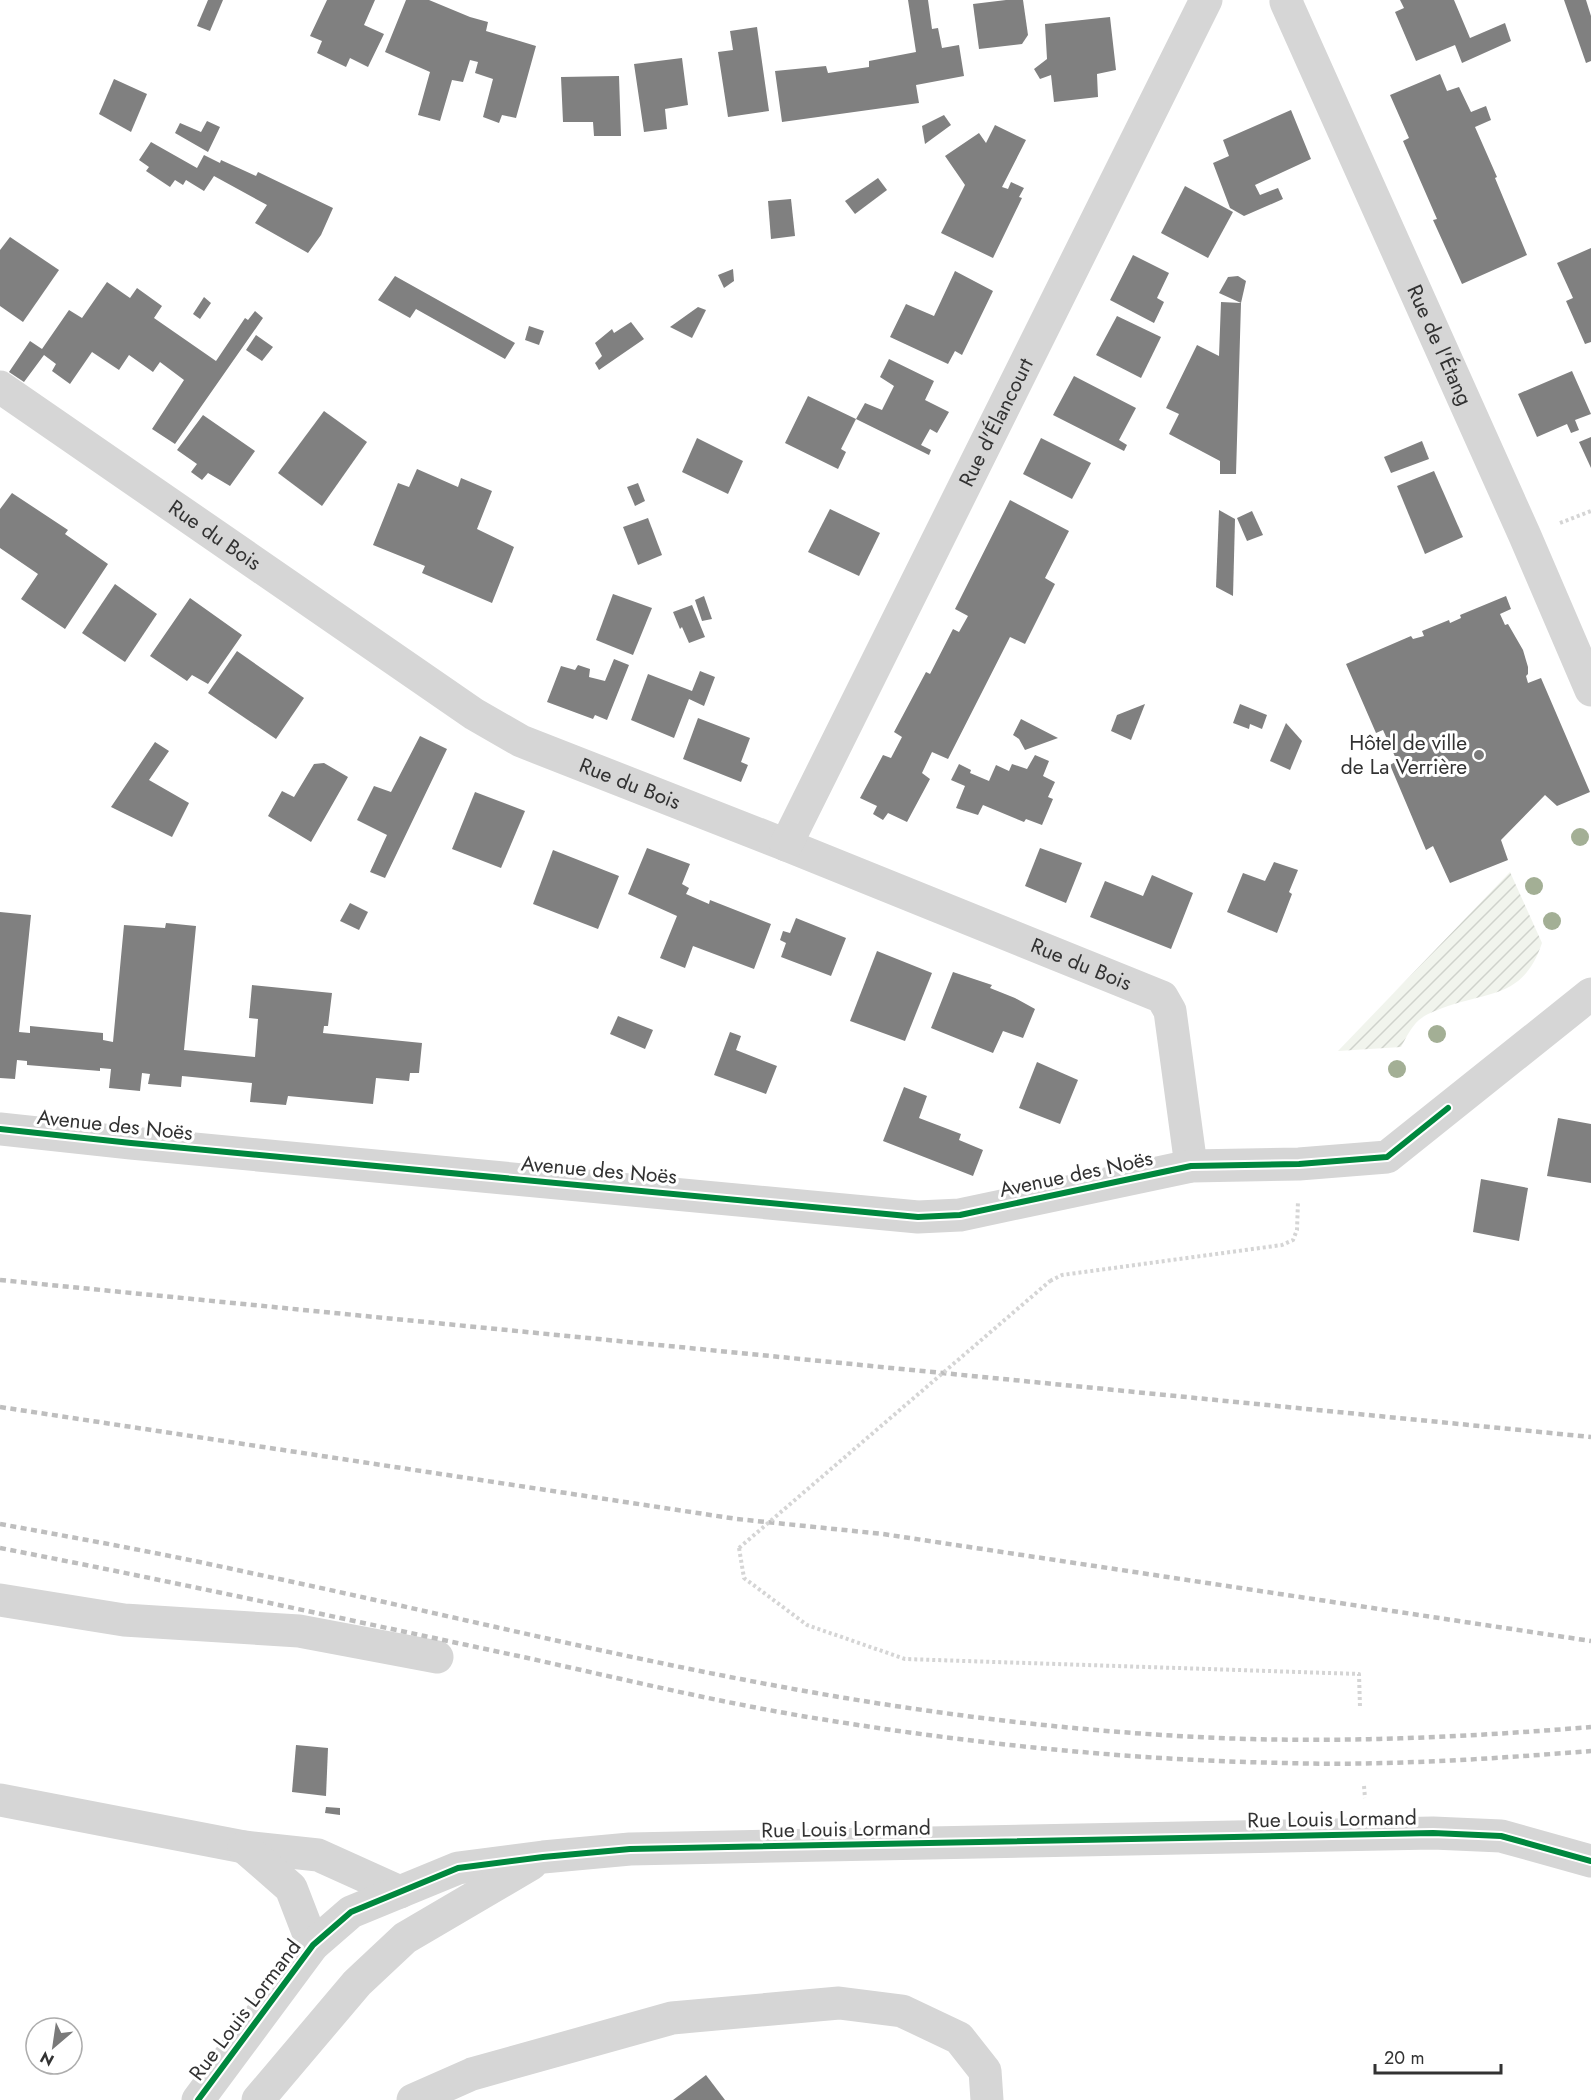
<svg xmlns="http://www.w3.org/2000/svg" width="1591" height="2100" font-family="Jost,sans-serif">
  <defs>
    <pattern id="garden-furrows" width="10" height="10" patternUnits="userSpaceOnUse" patternTransform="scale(1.5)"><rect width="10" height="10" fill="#f1f4ed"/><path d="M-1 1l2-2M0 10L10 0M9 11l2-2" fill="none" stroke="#cfd2cc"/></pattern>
  </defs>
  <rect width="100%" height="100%" fill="#fff"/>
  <path fill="url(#garden-furrows)" d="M 1510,872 L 1542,943 C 1524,996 1493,991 1448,1006 C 1438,1010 1427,1013 1419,1020 C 1411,1027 1406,1038 1401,1047 L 1338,1051 Z"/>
  <g fill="#808080">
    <polygon points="208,0 223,0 210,31 197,26"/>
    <polygon points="327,0 375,0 364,25 384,34 368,67 350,58 346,67 317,53 322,41 310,36"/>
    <polygon points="406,0 429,0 470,17 488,22 486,31 536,46 516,118 502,115 499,123 483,117 493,79 475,73 478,62 470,60 463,82 452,80 440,121 418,115 430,72 385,52"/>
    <polygon points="908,0 928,0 932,29 938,28 942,48 959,45 964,76 916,85 919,103 782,122 775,71 826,66 828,73 869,67 869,61 916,52"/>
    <polygon points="1006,0 1023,0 1028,35 1022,44 979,49 973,4"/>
    <polygon points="1400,0 1454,0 1470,38 1505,23 1511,41 1462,63 1455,45 1416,61 1395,12 1404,8"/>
    <polygon points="1564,0 1586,0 1591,16 1591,61 1586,63"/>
    <polygon points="1110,17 1116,70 1097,74 1098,97 1054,102 1051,75 1040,79 1034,69 1047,59 1045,24"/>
    <polygon points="757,27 769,111 728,117 718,52 733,50 730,31"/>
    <polygon points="682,58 688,105 665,109 667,129 644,132 634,64"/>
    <polygon points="1440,74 1447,91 1459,87 1471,112 1486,106 1491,120 1475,127 1497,177 1495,178 1527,255 1462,284 1433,220 1437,219 1403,141 1409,138 1390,95"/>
    <polygon points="619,76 621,136 594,136 593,122 563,122 561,77"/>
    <polygon points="114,79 147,94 131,132 99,114"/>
    <polygon points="1291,110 1311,159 1255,185 1260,195 1278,188 1283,199 1244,216 1230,208 1213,163 1229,156 1223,140"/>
    <polygon points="944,115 951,125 925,144 922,126"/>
    <polygon points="207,121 220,127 208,152 175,133 180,123 201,132"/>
    <polygon points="995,125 1026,140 1002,187 1008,189 1011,182 1024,188 1019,197 1022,198 993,258 941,233 965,185 945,156 979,133 986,143"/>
    <polygon points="151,142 197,168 204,155 220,163 221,160 256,176 258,172 333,208 321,235 308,253 255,223 267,205 214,176 204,191 186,180 183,185 175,180 170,187 146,171 149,167 139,160"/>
    <polygon points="878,178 887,190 855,214 845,201"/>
    <polygon points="1185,186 1233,212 1208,258 1161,233"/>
    <polygon points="791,199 795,236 771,239 768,201"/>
    <polygon points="10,237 59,270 23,322 0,306 0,250"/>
    <polygon points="1591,248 1591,342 1585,344 1566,301 1573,298 1557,263"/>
    <polygon points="1133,255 1169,273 1157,298 1164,302 1154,323 1110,300"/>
    <polygon points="733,269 734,281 724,288 718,275"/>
    <polygon points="955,271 993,291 962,355 955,351 948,364 890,337 906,304 934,316"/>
    <polygon points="395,276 515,343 505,359 416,309 410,318 378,300"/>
    <polygon points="1238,276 1246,281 1241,303 1219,293 1228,277"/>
    <polygon points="107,282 130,298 137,288 162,306 154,318 216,361 245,318 248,320 255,311 263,318 175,444 152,429 184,380 160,362 153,372 129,355 119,370 92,352 70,384 52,371 56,364 44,355 24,382 9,372 30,341 42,349 69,310 82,318"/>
    <polygon points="204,297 211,303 200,319 193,314"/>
    <polygon points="1221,302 1241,303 1236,474 1220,474 1220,461 1169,434 1179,414 1166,408 1197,345 1219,356"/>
    <polygon points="698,307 706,310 692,338 670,327"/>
    <polygon points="1117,316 1161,337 1141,378 1096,355"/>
    <polygon points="631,322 644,339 599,370 595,363 602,356 595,343 612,329 614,333"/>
    <polygon points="529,326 544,331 539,345 525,340"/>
    <polygon points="256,335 273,347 262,361 246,350"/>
    <polygon points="889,359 934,381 925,400 949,412 937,433 930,429 921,445 931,450 929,455 856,419 841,449 846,452 838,469 785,443 808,396 856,419 865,403 882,410 894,386 880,377"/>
    <polygon points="1572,371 1591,414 1575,420 1579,430 1571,433 1567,424 1537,437 1518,394"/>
    <polygon points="1074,376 1136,408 1119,440 1127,445 1124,451 1053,415"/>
    <polygon points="324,411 367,442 322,506 278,473"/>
    <polygon points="203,415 255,451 230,486 208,473 202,480 191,472 197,464 177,450"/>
    <polygon points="1591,437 1591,468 1579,442"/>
    <polygon points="697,438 743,461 728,494 682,472"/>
    <polygon points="1041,438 1091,463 1072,499 1023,474"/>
    <polygon points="1422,441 1429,459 1391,473 1384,457"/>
    <polygon points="417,469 458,487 461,478 492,491 477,529 514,547 492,603 422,573 425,566 373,545 398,483 409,487"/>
    <polygon points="1434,471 1463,537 1425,554 1397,486"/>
    <polygon points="638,483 645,501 635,506 627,487"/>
    <polygon points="12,493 68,530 65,534 108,564 65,629 21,599 38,574 0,548 0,509"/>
    <polygon points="1010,500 1069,531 1045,578 1055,584 1025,644 1010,637 948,759 932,752 922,773 930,779 907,822 888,813 883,820 873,814 877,806 860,798 883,755 891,758 902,737 894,732 926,672 930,674 953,629 959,632 968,616 955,609"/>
    <polygon points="830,509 880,533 859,576 808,552"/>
    <polygon points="1219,510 1235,519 1233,596 1216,587"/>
    <polygon points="1252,511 1263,535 1247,541 1237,518"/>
    <polygon points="648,518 662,555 638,565 623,527"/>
    <polygon points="115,584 157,614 125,662 82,633"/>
    <polygon points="613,594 652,608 633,655 596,640"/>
    <polygon points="704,596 712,619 702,621 695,600"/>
    <polygon points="1506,596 1511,609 1500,614 1505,625 1508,624 1523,650 1528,667 1528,674 1526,676 1528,683 1541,678 1590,792 1557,806 1545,795 1501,840 1508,860 1450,883 1433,846 1426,850 1390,765 1397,761 1383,730 1376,733 1346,664 1411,636 1413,639 1424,636 1422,631 1449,620 1450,623 1461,618 1460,615"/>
    <polygon points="190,598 242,635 208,684 192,675 187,681 150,656"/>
    <polygon points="692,605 705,637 689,643 682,627 680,629 673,612"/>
    <polygon points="237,651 304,698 276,739 208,693"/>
    <polygon points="614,659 629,665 607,720 595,715 593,719 547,702 561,666 575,670 578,665 590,669 589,677 605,681"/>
    <polygon points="700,671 715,677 704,706 689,699 674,738 631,720 648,674 692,691"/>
    <polygon points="1145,704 1131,740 1111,731 1117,715"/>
    <polygon points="1240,704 1267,715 1262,729 1250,724 1249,729 1233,723"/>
    <polygon points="698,718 750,738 741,762 748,765 741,782 683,759"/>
    <polygon points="1021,719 1058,738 1025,750 1019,739 1013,735"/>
    <polygon points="1286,723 1302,741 1290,770 1270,761"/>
    <polygon points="420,736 447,749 385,878 370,872 387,835 357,820 374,786 391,792"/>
    <polygon points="155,742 169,751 149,780 189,803 172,837 111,807"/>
    <polygon points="1035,755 1049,761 1043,776 1055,782 1048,797 1053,799 1042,825 1026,819 1024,822 983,805 978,815 956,808 965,786 951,780 959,764 971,770 970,773 989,781 996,765 1009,771 1012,764 1027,769"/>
    <polygon points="324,763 348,777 311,842 268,816 282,791 294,797 314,764"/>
    <polygon points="475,792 525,811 501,868 452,849"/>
    <polygon points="647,848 690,864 682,884 689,888 686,894 709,904 710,900 771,924 754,969 693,946 685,968 660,958 677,916 628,894"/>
    <polygon points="1040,848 1082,863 1066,903 1025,886"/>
    <polygon points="553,850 619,876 598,929 533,904"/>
    <polygon points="1274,862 1298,870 1289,892 1292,894 1277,933 1227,912 1243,873 1265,881"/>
    <polygon points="1152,875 1193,893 1171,949 1090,917 1105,881 1143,896"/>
    <polygon points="350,903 368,912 359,930 340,921"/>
    <polygon points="0,912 31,915 19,1032 30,1033 30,1026 103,1033 103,1040 113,1042 124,925 165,928 166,923 196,926 184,1050 255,1057 258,1019 249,1018 252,985 332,993 328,1026 324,1026 323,1033 422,1043 419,1073 410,1073 409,1081 376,1078 373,1104 288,1096 286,1105 250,1102 252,1083 182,1076 181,1087 148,1084 150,1074 142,1073 140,1091 109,1088 111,1069 100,1068 100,1071 27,1065 27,1061 17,1060 15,1079 0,1078"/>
    <polygon points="796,918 846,938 831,976 781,957 786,943 780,940 783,931 790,933"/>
    <polygon points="877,951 932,973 905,1041 850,1021"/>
    <polygon points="953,972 992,985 990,988 1015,998 1035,1009 1023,1038 1003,1031 993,1053 931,1028"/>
    <polygon points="618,1016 653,1030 645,1049 610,1034"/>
    <polygon points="730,1032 741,1036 736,1050 777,1066 766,1094 714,1075"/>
    <polygon points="1037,1062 1078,1080 1060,1124 1019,1108"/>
    <polygon points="904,1087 927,1096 919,1118 961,1134 959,1140 983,1150 973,1176 883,1141"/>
    <polygon points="1558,1118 1591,1124 1591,1183 1547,1176"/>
    <polygon points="1481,1179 1528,1188 1519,1241 1473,1232"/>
    <polygon points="296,1745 328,1748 326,1796 292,1792"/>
    <polygon points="326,1807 340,1808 340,1815 325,1813"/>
    <polygon points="706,2075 725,2100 673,2100"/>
  </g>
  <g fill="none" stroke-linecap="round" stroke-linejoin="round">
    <g stroke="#d5d5d5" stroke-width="4" stroke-dasharray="3 3" stroke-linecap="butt">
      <polyline points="1560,523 1591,511"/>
      <polyline points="1050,1281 1062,1275 1282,1245 1293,1240 1297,1230 1298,1201"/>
      <polyline points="739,1548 744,1578 807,1625 905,1659 1359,1674 1360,1707"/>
      <polyline points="1364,1786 1365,1798"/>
    </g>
    <g stroke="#d6d6d6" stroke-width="33">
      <path id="s1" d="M 1287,0 L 1286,2 L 1525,536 L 1591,690"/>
      <path id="s2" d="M 0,387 L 474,714 L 521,741 L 786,845 L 1162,997 L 1170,1011 L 1191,1166"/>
      <path id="s3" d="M 786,845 L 1206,0"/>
      <polyline points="0,1129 131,1143 918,1217 960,1215 1191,1166 1299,1164 1387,1157 1591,994"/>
      <polyline points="0,1600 124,1620 299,1631 437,1657"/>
      <polyline points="0,1800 244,1847 318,1855 400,1892"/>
      <polyline points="244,1847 291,1888 313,1945"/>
      <polyline points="198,2100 313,1945 351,1912 458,1868 543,1857 630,1849 1433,1833 1501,1836 1591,1861"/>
      <polyline points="258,2100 357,1983 405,1938 531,1864"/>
      <polyline points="413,2100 472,2074 672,2018 839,2003 902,2011 959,2038 985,2071 987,2100"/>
    </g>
    <g stroke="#bebebe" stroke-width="4.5" stroke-dasharray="6 4.5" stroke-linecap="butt">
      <polyline points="0,1280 1591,1437"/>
      <polyline points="0,1407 737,1519 883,1534 1591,1641"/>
      <path d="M 0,1524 C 82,1539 165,1554 246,1572 C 476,1620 704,1680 937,1712 C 1030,1725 1125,1734 1219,1738 C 1343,1743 1468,1737 1591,1727"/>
      <path d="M 0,1548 C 175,1582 349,1620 523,1657 C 618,1678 713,1701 808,1717 C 965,1743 1125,1760 1284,1763 C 1386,1766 1489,1759 1591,1751"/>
    </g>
    <polyline stroke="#d5d5d5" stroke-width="4" stroke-dasharray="3 3" stroke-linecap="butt" points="739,1548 1050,1281"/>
    <g stroke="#fff" stroke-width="10">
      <g id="cycleway">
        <polyline points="0,1129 131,1143 918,1217 960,1215 1191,1166 1299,1164 1387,1157 1448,1108"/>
        <polyline points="198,2100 313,1945 351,1912 458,1868 543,1857 630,1849 1433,1833 1501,1836 1591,1861"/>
      </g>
    </g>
    <use href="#cycleway" stroke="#00873e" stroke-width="6"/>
  </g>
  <g fill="#a3af95">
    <circle cx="1580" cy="837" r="9"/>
    <circle cx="1534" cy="886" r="9"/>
    <circle cx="1552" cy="921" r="9"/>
    <circle cx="1437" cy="1034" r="9"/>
    <circle cx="1397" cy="1069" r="9"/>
  </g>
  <circle fill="#7a7a7a" stroke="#fff" stroke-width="2" cx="1479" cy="755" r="6"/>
  <g text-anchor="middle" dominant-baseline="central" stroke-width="6" stroke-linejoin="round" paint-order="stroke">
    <g font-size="21" fill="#323232" stroke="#fff">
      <text stroke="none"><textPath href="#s1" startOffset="378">Rue de l'Étang</textPath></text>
      <text stroke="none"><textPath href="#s3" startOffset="472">Rue d'Élancourt</textPath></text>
      <text stroke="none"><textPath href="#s2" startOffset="261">Rue du Bois</textPath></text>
      <text stroke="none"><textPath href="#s2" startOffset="747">Rue du Bois</textPath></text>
      <text stroke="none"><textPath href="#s2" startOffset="1233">Rue du Bois</textPath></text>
      <text transform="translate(115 1125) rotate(6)">Avenue des Noës</text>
      <text transform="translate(599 1170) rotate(5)">Avenue des Noës</text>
      <text transform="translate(1076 1174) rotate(-12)">Avenue des Noës</text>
      <text transform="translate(1332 1819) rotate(-1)">Rue Louis Lormand</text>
      <text transform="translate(846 1829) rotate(-1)">Rue Louis Lormand</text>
      <text transform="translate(245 2010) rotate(-53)">Rue Louis Lormand</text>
    </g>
    <g font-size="21" fill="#323232" stroke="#fff" text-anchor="end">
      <text x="1467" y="743">Hôtel de ville<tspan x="1467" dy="24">de La Verrière</tspan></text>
    </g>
  </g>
  <g transform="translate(54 2046) rotate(209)"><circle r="28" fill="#ffffff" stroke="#adadad" stroke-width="1.5"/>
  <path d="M0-4.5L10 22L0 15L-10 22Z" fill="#7a7a7a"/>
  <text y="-9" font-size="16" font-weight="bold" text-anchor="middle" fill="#323232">N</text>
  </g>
  <path d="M1375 2064v9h126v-9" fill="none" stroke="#323232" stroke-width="3"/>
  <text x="1384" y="2064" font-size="18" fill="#323232" stroke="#ffffff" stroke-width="4.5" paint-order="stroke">20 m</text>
</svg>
